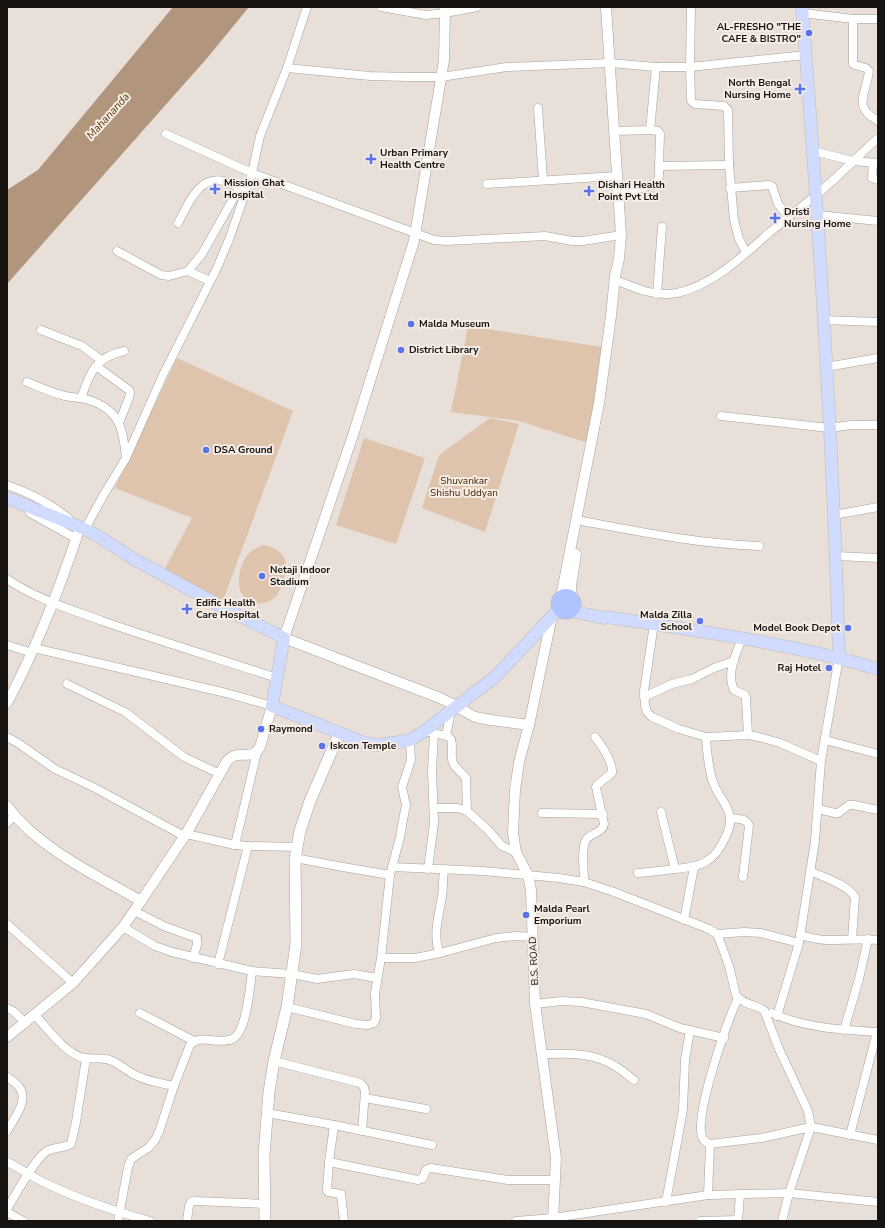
<svg xmlns="http://www.w3.org/2000/svg" width="885" height="1228" font-family="'Nunito Sans',sans-serif">
  <rect width="100%" height="100%" fill="#e7dfd8"/>
  <g fill="#dec4ac">
    <polygon points="468,326 609,348 588,443 519,421 451,412"/>
    <polygon points="177,358 293,411 221,606 162,574 192,518 115,488"/>
    <polygon points="490,418 519,424 485,532 422,508 439,455"/>
    <polygon points="364,438 425,458 396,544 336,525"/>
    <path d="M 264,545 C 284,550 291,561 283,581 C 281,586 280,591 277,595 C 269,605 253,607 244,597 C 234,587 240,561 250,552 C 254,549 259,547 264,545 Z"/>
  </g>
  <polygon fill="#b1957c" points="173,7 249,7 208,57 7,284 7,190 38,170"/>
  <g fill="none" stroke-linecap="round" stroke-linejoin="round">
    <g stroke="#a8a19a" stroke-width="9">
      <g id="minor">
        <polyline points="381,7 426,15 445,13 477,7"/>
        <polyline points="691,7 690,67 691,100 692,102 695,104 724,106 728,110 729,165 734,220 739,239 746,252"/>
        <polyline points="803,13 853,19"/>
        <path d="M 878,19 L 853,19 L 853,64 L 855,65 L 866,68 L 869,71 C 866,95 852,106 878,121"/>
        <polyline points="287,68 370,76 408,77 441,77 507,67 610,63 656,67 690,67 806,55"/>
        <polyline points="538,108 543,180"/>
        <polyline points="650,130 656,67"/>
        <polyline points="615,131 650,130 658,131 660,134 659,166"/>
        <polyline points="166,134 252,173 434,240 447,241 545,236 572,241 583,241 621,235"/>
        <polyline points="813,151 853,161 878,163"/>
        <polyline points="873,163 872,178 878,180"/>
        <polyline points="487,184 617,176"/>
        <polyline points="730,188 769,185 772,186 778,204 788,217"/>
        <path d="M 618,192 C 628,190 655,188 658,179 C 660,175 659,170 659,166 L 729,165"/>
        <polyline points="818,215 878,221"/>
        <path d="M 178,223 C 188,205 198,175 224,181 C 230,183 236,186 242,188"/>
        <polyline points="117,251 161,275 169,276 188,271 210,281"/>
        <polyline points="188,271 202,254 237,192 242,188 248,186"/>
        <path d="M 618,281 C 637,289 656,297 677,293 C 713,285 743,256 770,232 C 785,220 800,208 815,196 C 837,178 857,157 878,138"/>
        <polyline points="657,294 662,227"/>
        <polyline points="823,320 878,322"/>
        <polyline points="41,330 82,346 101,360"/>
        <polyline points="96,366 129,390 130,393 129,398 119,423"/>
        <polyline points="826,367 878,358"/>
        <path d="M 27,382 C 39,387 52,393 65,396 C 73,398 81,397 89,400 C 120,410 123,429 126,457"/>
        <path d="M 81,398 C 90,373 95,357 124,351"/>
        <polyline points="721,416 829,428 851,425 878,425"/>
        <path d="M 7,485 C 29,493 51,503 69,519"/>
        <polyline points="30,513 77,539"/>
        <polyline points="834,515 878,507"/>
        <path d="M 582,521 C 641,532 699,544 759,546"/>
        <polyline points="85,529 103,496 126,458 162,377 217,268 230,237 252,173 260,136 287,68 307,7"/>
        <polyline points="836,556 878,558"/>
        <path d="M 7,579 C 36,599 70,609 102,621 C 160,641 219,659 277,678"/>
        <polyline points="654,624 644,691 645,705 647,712 652,717 679,729 706,737 748,735 759,737 780,743 821,761"/>
        <path d="M 742,638 C 736,654 726,674 734,690 L 745,695 L 746,698 L 748,735"/>
        <polyline points="7,645 32,653"/>
        <polyline points="34,648 226,693 272,706"/>
        <polyline points="67,684 125,712 184,757 220,774"/>
        <polyline points="644,697 672,684 692,679 714,668 734,661"/>
        <path d="M 429,732 C 435,735 446,734 450,738 C 454,742 450,757 453,763 C 456,770 462,772 466,778 L 467,811"/>
        <polyline points="446,736 451,711"/>
        <polyline points="7,737 18,743 55,769 93,787 184,836"/>
        <polyline points="825,740 878,754"/>
        <polyline points="434,808 458,808 467,811 487,829 502,846 516,852"/>
        <polyline points="818,809 835,813 838,813 849,805 854,805 878,810"/>
        <polyline points="661,812 675,869"/>
        <polyline points="542,813 603,814"/>
        <path d="M 731,818 C 738,819 747,818 749,826 L 743,877"/>
        <polyline points="7,823 14,816"/>
        <polyline points="186,834 235,845 248,846 298,847"/>
        <polyline points="235,845 257,752"/>
        <polyline points="295,858 343,867 390,875"/>
        <path d="M 392,867 L 483,871 L 559,878 L 584,882 L 614,892 L 709,929 L 717,934 L 721,944 L 729,966 L 736,995 C 741,1003 756,1006 764,1010 L 779,1049 L 808,1111 L 811,1127 L 789,1193 L 782,1221"/>
        <polyline points="428,869 434,823 432,770 434,734"/>
        <path d="M 810,871 C 825,878 846,884 855,897 L 852,939"/>
        <path d="M 638,873 C 650,872 662,871 674,869 C 700,867 714,863 725,838 C 728,832 731,825 730,818 C 729,805 717,795 713,782 C 708,768 707,752 706,737"/>
        <path d="M 584,882 C 584,872 581,848 586,840 C 591,832 602,834 604,824 L 596,787 L 598,784 L 612,773 C 613,761 602,746 595,737"/>
        <polyline points="134,911 166,927 197,938 197,945 193,958"/>
        <polyline points="684,920 694,867"/>
        <polyline points="7,924 73,983"/>
        <polyline points="123,927 155,946 172,952 252,971"/>
        <polyline points="717,934 744,932 761,933 799,943"/>
        <path d="M 800,935 C 809,937 818,940 828,940 C 845,940 861,939 878,940"/>
        <path d="M 440,953 C 432,936 439,915 442,897 C 443,888 443,879 444,869"/>
        <polyline points="381,958 415,958 440,953 496,938 516,936 532,937"/>
        <polyline points="218,964 248,846"/>
        <path d="M 738,998 C 728,1020 692,1119 703,1139 C 705,1142 707,1143 710,1144 L 708,1195 L 789,1193 L 878,1202"/>
        <polyline points="535,1004 562,1001 581,1002 608,1007 646,1014 680,1028 724,1038"/>
        <polyline points="287,1007 356,1024 368,1025 374,1023 376,1018 375,993 381,958 390,875 400,837 404,815 406,805 402,787 411,760 410,740"/>
        <polyline points="7,1008 13,1011 26,1023"/>
        <polyline points="140,1013 194,1041"/>
        <path d="M 772,1013 C 803,1028 844,1030 878,1032"/>
        <path d="M 35,1015 C 48,1029 66,1055 85,1058 C 95,1060 103,1056 112,1061 C 119,1064 126,1070 133,1074 C 145,1081 160,1083 174,1086"/>
        <polyline points="777,1016 799,943 815,841 821,761 839,657"/>
        <polyline points="844,1030 859,979 868,939"/>
        <path d="M 543,1054 C 563,1054 586,1052 605,1061 C 616,1065 625,1073 634,1080"/>
        <polyline points="274,1061 360,1083 364,1087 365,1092 362,1131"/>
        <path d="M 7,1077 C 11,1080 16,1083 19,1087 C 30,1100 13,1120 7,1131"/>
        <polyline points="365,1098 426,1109"/>
        <polyline points="267,1113 334,1125 329,1162 418,1180 423,1178 426,1170 431,1168 508,1180 555,1180"/>
        <polyline points="334,1125 432,1145"/>
        <polyline points="850,1135 877,1032"/>
        <polyline points="710,1144 761,1138 811,1127 878,1140"/>
        <path d="M 7,1162 C 20,1168 32,1177 45,1183 C 78,1199 114,1211 150,1221"/>
        <polyline points="329,1162 327,1190 328,1192 341,1194 344,1221"/>
        <polyline points="666,1202 679,1132 683,1109 685,1060 690,1030"/>
        <path d="M 7,1209 C 15,1196 35,1158 47,1151 C 55,1147 64,1148 71,1144 L 76,1122 L 86,1059"/>
        <polyline points="7,1212 23,1221"/>
        <path d="M 118,1221 L 128,1167 L 131,1159 L 148,1148 L 155,1140 L 159,1132 L 174,1086 L 190,1045 C 196,1039 201,1039 210,1040 C 217,1041 225,1042 232,1039 C 247,1033 250,986 252,971 L 292,974 L 317,979 L 354,974 L 377,978"/>
        <polyline points="187,1221 189,1206 191,1202 195,1201 265,1204"/>
        <polyline points="516,1221 553,1218 708,1195"/>
        <polyline points="700,1221 738,1220"/>
        <polyline points="738,1221 740,1194"/>
      </g>
    </g>
    <g stroke="#a8a19a" stroke-width="11">
      <g id="tertiary">
        <polyline points="445,7 444,60 414,241 354,432 284,638 440,698 457,706 466,712 475,717 491,720 529,725"/>
        <polyline points="561,597 599,403 611,316 615,276 619,259 621,235 606,7"/>
        <polyline points="572,598 571,586 576,554"/>
        <polyline points="552,616 529,725 519,762 515,790 513,833 516,852 528,875 531,890 535,1004 556,1158 553,1221"/>
        <path d="M 7,703 C 37,647 60,588 80,527"/>
        <path d="M 7,806 C 39,849 96,875 141,901 L 123,927 L 73,983 L 7,1037"/>
        <path d="M 141,901 L 186,834 L 227,761 C 241,747 250,763 260,747 L 272,706"/>
      </g>
    </g>
    <g stroke="#a8a19a" stroke-width="12">
      <polyline id="secondary" points="265,1221 264,1155 269,1092 274,1061 287,1007 296,944 295,858 300,831 310,801 339,734"/>
    </g>
    <g stroke="#bebdbc" stroke-width="13">
      <g id="primary">
        <path d="M 802,7 C 819,223 833,440 839,657"/>
        <polyline points="7,498 80,527 98,536 132,558 228,610 284,638 272,706 365,743 377,745 399,742 410,740 426,730 495,677 559,609"/>
        <path d="M 571,611 L 604,618 L 607,617 C 698,631 790,643 878,669"/>
      </g>
    </g>
    <g stroke="#bebdbc" stroke-width="15">
      <circle id="motorway" cx="566" cy="604" r="8"/>
    </g>
    <use href="#minor" stroke="#fff" stroke-width="8"/>
    <use href="#tertiary" stroke="#fff" stroke-width="10"/>
    <use href="#secondary" stroke="#fff" stroke-width="11"/>
    <use href="#primary" stroke="#d0dbfe" stroke-width="12"/>
    <use href="#motorway" stroke="#b1c3fe" stroke-width="14"/>
  </g>
  <g fill="#5a73ea" stroke="#f4ece5" stroke-width="1.5">
    <circle cx="809" cy="33" r="4"/>
    <path d="M798 83h4v4h4v4h-4v4h-4v-4h-4v-4h4z"/>
    <path d="M369 153h4v4h4v4h-4v4h-4v-4h-4v-4h4z"/>
    <path d="M213 183h4v4h4v4h-4v4h-4v-4h-4v-4h4z"/>
    <path d="M587 185h4v4h4v4h-4v4h-4v-4h-4v-4h4z"/>
    <path d="M773 212h4v4h4v4h-4v4h-4v-4h-4v-4h4z"/>
    <circle cx="411" cy="324" r="4"/>
    <circle cx="401" cy="350" r="4"/>
    <circle cx="206" cy="450" r="4"/>
    <circle cx="262" cy="576" r="4"/>
    <path d="M185 603h4v4h4v4h-4v4h-4v-4h-4v-4h4z"/>
    <circle cx="700" cy="621" r="4"/>
    <circle cx="848" cy="628" r="4"/>
    <circle cx="829" cy="668" r="4"/>
    <circle cx="261" cy="729" r="4"/>
    <circle cx="322" cy="746" r="4"/>
    <circle cx="526" cy="915" r="4"/>
  </g>
  <g text-anchor="middle" dominant-baseline="central" stroke-width="4" stroke-linejoin="round" paint-order="stroke">
    <g font-size="10" font-weight="bold" fill="#161311" stroke="#f4ece5" text-anchor="start">
      <text x="801" y="27" text-anchor="end">AL-FRESHO "THE<tspan x="801" dy="12">CAFE &amp; BISTRO"</tspan></text>
      <text x="791" y="83" text-anchor="end">North Bengal<tspan x="791" dy="12">Nursing Home</tspan></text>
      <text x="380" y="153">Urban Primary<tspan x="380" dy="12">Health Centre</tspan></text>
      <text x="224" y="183">Mission Ghat<tspan x="224" dy="12">Hospital</tspan></text>
      <text x="598" y="185">Dishari Health<tspan x="598" dy="12">Point Pvt Ltd</tspan></text>
      <text x="784" y="212">Dristi<tspan x="784" dy="12">Nursing Home</tspan></text>
      <text x="419" y="324">Malda Museum</text>
      <text x="409" y="350">District Library</text>
      <text x="214" y="450">DSA Ground</text>
      <text x="270" y="570">Netaji Indoor<tspan x="270" dy="12">Stadium</tspan></text>
      <text x="196" y="603">Edific Health<tspan x="196" dy="12">Care Hospital</tspan></text>
      <text x="692" y="615" text-anchor="end">Malda Zilla<tspan x="692" dy="12">School</tspan></text>
      <text x="840" y="628" text-anchor="end">Model Book Depot</text>
      <text x="821" y="668" text-anchor="end">Raj Hotel</text>
      <text x="269" y="729">Raymond</text>
      <text x="330" y="746">Iskcon Temple</text>
      <text x="534" y="909">Malda Pearl<tspan x="534" dy="12">Emporium</tspan></text>
    </g>
    <g font-size="10" fill="#402302" stroke="#f4ece5">
      <text x="464" y="481">Shuvankar<tspan x="464" dy="12">Shishu Uddyan</tspan></text>
    </g>
    <g font-size="10" fill="#161311" stroke="#f4ece5">
      <text transform="translate(534 961) rotate(-93)">B.S. ROAD</text>
    </g>
    <g font-size="11" font-style="italic" fill="#5f380b" stroke="#f4ece5">
      <text transform="translate(108 116) rotate(-48)">Mahananda</text>
    </g>
  </g>
  <rect width="885" height="1228" fill="none" stroke="#161311" stroke-width="16"/>
</svg>
